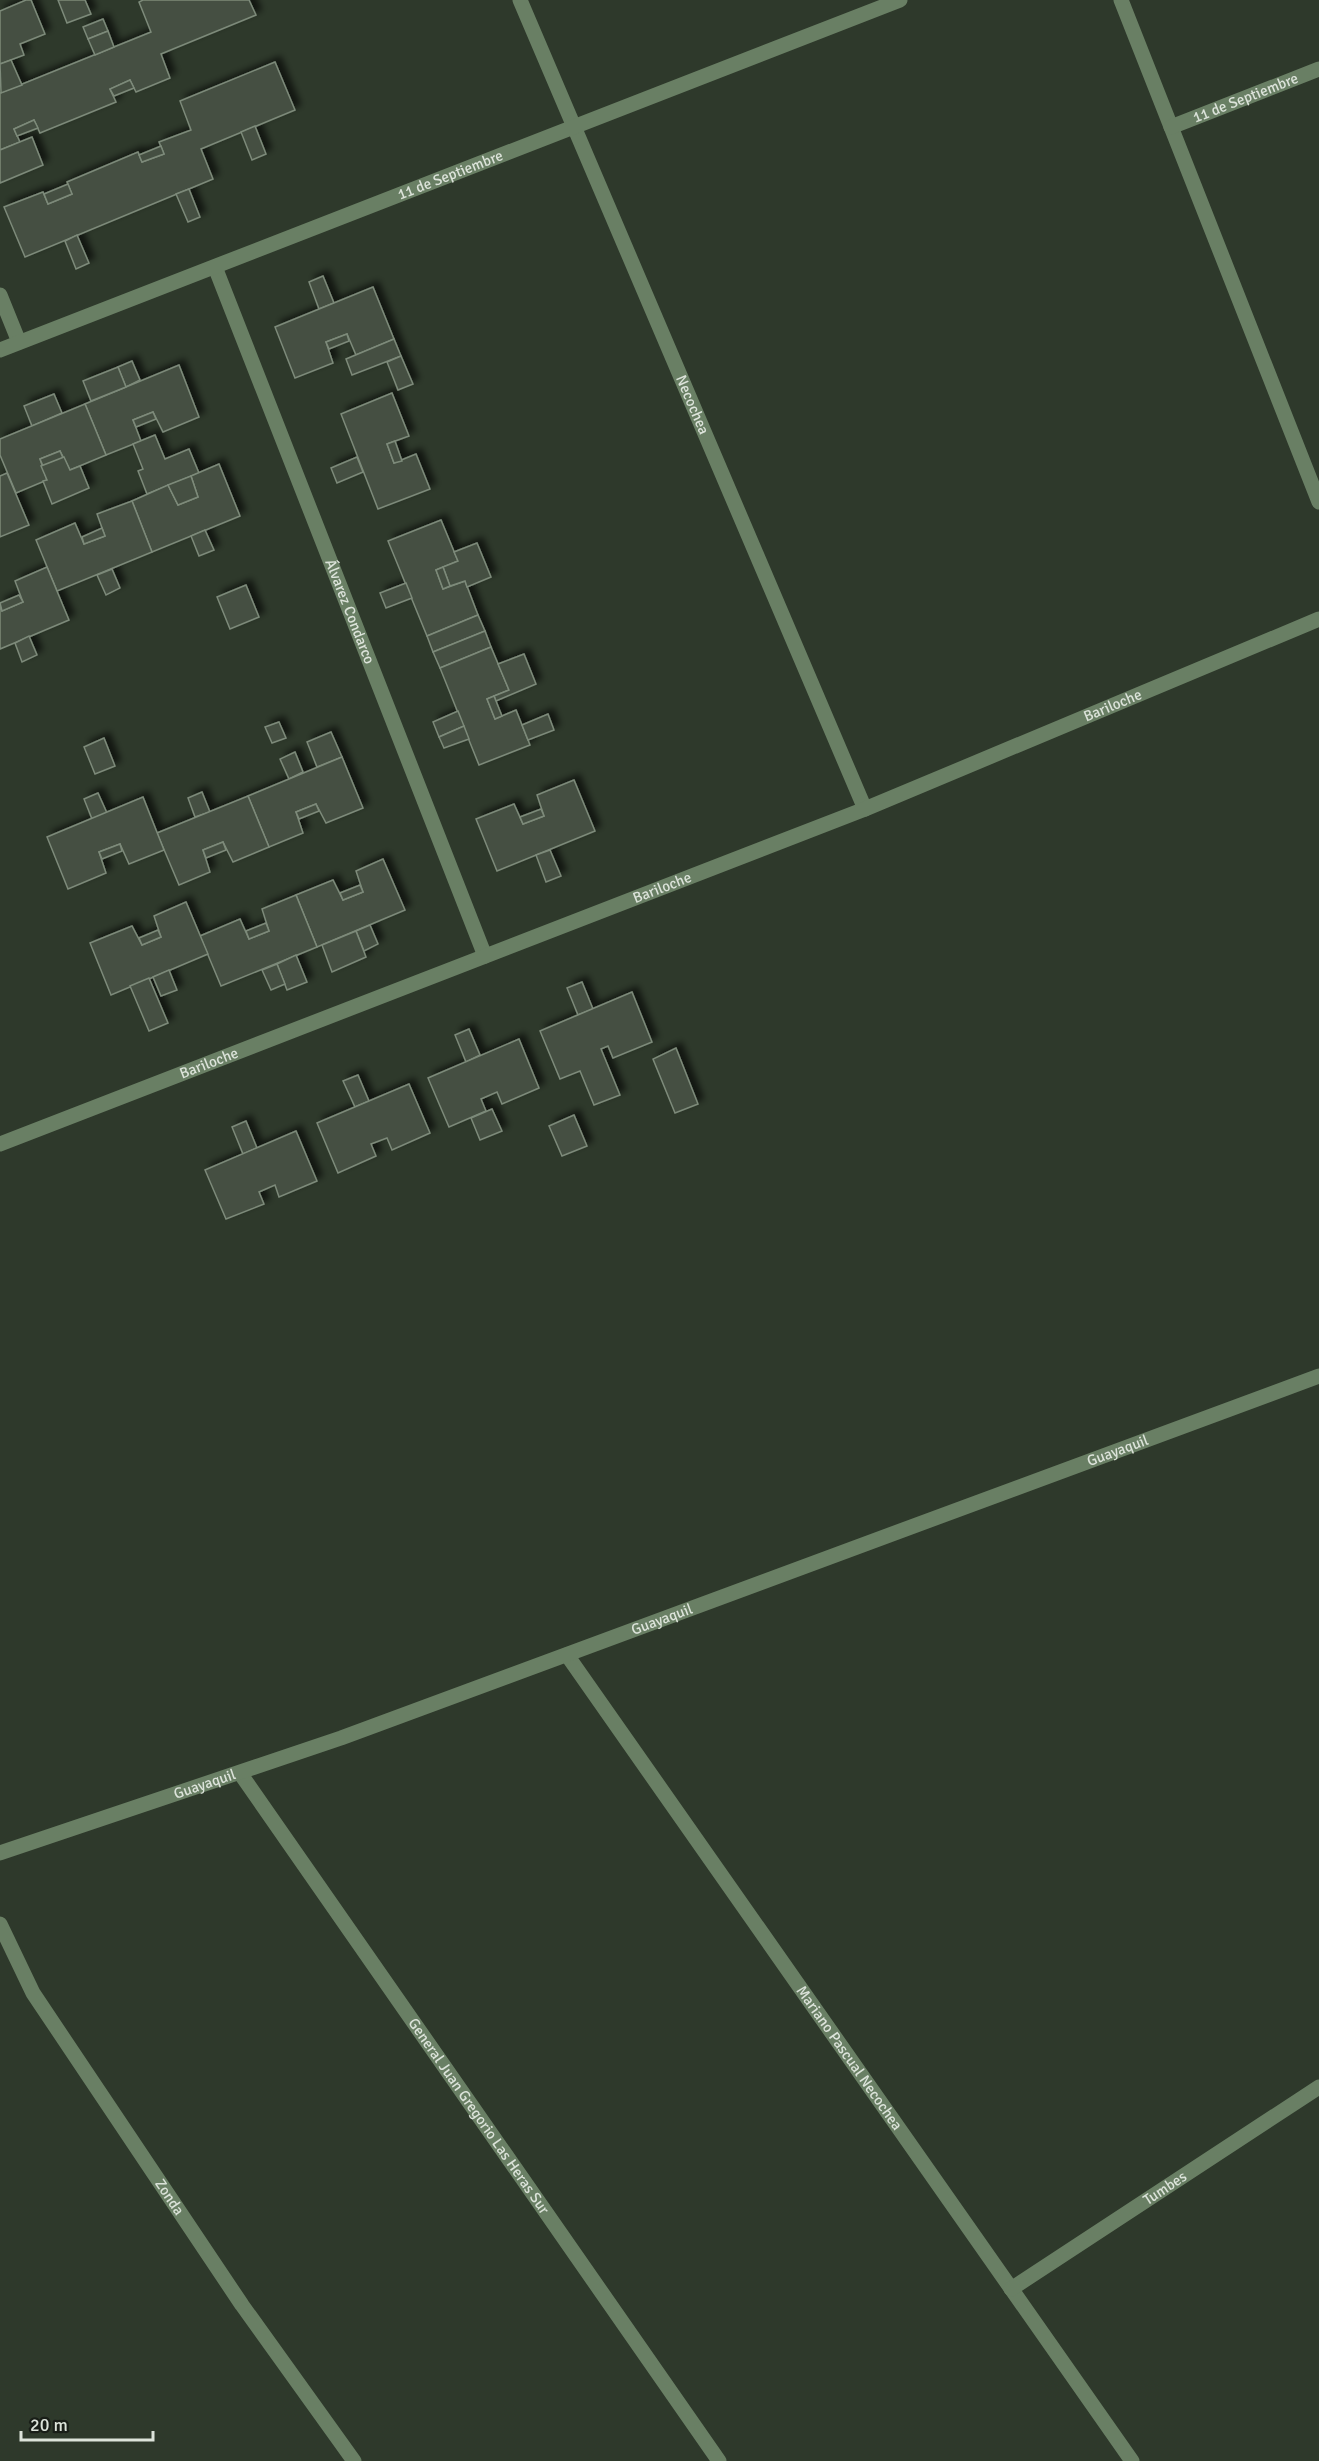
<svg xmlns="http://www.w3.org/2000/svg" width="1319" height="2461" font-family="Signika,sans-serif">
  <defs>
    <filter id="shadow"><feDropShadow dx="5.5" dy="-5.5" stdDeviation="3" flood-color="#0009"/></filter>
  </defs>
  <rect width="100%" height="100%" fill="#2e392b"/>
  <g fill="#455042" stroke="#7d8a7a" stroke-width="1.5" filter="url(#shadow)">
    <polygon points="26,0 31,0 45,34 20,44 24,55 0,64 0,11"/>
    <polygon points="58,0 85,0 91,14 67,23"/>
    <polygon points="143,0 249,0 256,15 161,54 170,78 136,92 130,80 110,89 116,102 40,133 34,120 14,129 20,142 0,150 0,93 151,32 139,2"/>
    <polygon points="103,19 108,31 88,39 83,27"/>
    <polygon points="108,31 114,47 95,55 88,39"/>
    <polygon points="11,60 22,85 1,93 0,64"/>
    <polygon points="275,62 295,110 201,149 213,179 25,257 4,207 43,192 48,204 72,194 67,182 138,152 142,162 164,154 159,142 191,130 180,101"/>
    <polygon points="130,80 134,88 114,96 110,89"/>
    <polygon points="34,120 38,128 17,136 14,129"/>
    <polygon points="255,126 266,154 252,160 241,132"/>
    <polygon points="32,137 43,165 0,183 0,150"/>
    <polygon points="161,146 164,154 142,162 139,155"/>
    <polygon points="68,184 72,194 48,204 44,194"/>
    <polygon points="189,189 200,217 188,222 176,194"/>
    <polygon points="77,235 89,263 76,269 65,241"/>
    <polygon points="323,276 334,303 319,309 309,282"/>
    <polygon points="373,287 394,339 356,355 347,334 326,342 333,363 295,378 275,327"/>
    <polygon points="347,334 349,341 329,349 326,342"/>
    <polygon points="394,339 401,356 352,375 346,359"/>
    <polygon points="401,356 413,384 398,390 387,362"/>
    <polygon points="132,361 140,380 126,387 118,367"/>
    <polygon points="179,365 199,417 163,432 153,412 133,420 141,441 106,455 85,404"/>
    <polygon points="118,367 126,387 91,401 83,381"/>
    <polygon points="392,393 409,436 387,444 394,463 416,454 430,489 378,509 341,414"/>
    <polygon points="54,394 62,413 32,426 24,406"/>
    <polygon points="85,404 106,455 70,470 60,451 40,459 47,480 16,493 0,455 0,439"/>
    <polygon points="153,412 156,419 136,427 133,420"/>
    <polygon points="155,435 165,459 189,449 199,473 147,494 138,471 143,469 133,444"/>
    <polygon points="395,441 402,461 394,463 387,444"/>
    <polygon points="60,451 63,458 43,466 40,459"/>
    <polygon points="64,457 70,470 80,466 89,488 52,504 43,481 47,480 41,466"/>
    <polygon points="357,457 363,472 337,483 331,468"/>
    <polygon points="219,464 240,516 152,552 132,501 168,485 178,505 198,497 191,476"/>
    <polygon points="7,473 29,525 0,537 0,476"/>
    <polygon points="191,476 198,497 178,505 168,485"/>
    <polygon points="132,501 152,552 57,591 36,540 75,523 84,544 105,536 97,514"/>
    <polygon points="441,520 458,561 436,570 443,589 465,581 478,615 427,636 388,541"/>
    <polygon points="102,528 105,536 84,544 82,537"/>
    <polygon points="205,530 214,550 199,556 191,536"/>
    <polygon points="477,543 491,577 467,587 465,581 450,586 443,567 458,561 454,552"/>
    <polygon points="47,567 69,620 0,649 0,604 2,611 23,602 15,581"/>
    <polygon points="443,567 450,586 443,589 436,570"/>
    <polygon points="112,569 120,588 106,595 97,575"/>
    <polygon points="406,583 412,598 386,608 380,593"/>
    <polygon points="246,585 259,617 230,629 217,597"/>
    <polygon points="19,595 23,602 2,611 0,603"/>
    <polygon points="478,615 485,631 433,652 427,636"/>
    <polygon points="485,631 491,647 440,668 433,652"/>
    <polygon points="29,636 37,655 22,662 15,643"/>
    <polygon points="491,647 509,690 487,699 495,719 516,710 530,745 479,765 440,668"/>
    <polygon points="524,654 536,684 496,701 494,696 509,690 498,664"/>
    <polygon points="494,696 502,716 495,719 487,699"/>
    <polygon points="458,711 464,726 439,737 433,722"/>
    <polygon points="548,714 554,730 528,740 522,725"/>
    <polygon points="279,722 286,738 272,743 265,727"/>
    <polygon points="464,726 469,739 444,748 439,737"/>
    <polygon points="331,732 342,757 317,767 307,742"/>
    <polygon points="104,738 115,766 95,774 84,747"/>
    <polygon points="295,752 303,772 289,779 280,759"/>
    <polygon points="342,757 363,808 326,823 316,804 296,812 303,833 269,847 248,796"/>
    <polygon points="574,780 595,831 497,871 476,819 514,804 523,824 544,816 537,795"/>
    <polygon points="202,792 210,812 195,817 188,798"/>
    <polygon points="98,793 107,813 92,819 84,799"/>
    <polygon points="248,796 269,847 233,862 223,842 203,850 210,872 179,885 157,833"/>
    <polygon points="143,797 164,850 129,864 120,844 99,852 106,873 68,889 47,837"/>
    <polygon points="316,804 319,811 299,819 296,812"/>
    <polygon points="541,809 544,816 523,824 520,817"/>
    <polygon points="223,842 226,850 206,858 203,850"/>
    <polygon points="120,844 122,851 102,859 99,852"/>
    <polygon points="550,850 561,876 546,882 536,855"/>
    <polygon points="383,859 405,910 317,947 296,895 333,880 343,900 363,892 356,871"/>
    <polygon points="360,885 363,892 343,900 340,893"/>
    <polygon points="296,895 317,947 221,986 200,936 240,919 249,939 269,931 262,909"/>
    <polygon points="186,902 208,954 111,995 90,943 132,926 142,945 161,937 154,916"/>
    <polygon points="266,923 269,931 249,939 246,931"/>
    <polygon points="370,925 378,944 364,951 356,931"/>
    <polygon points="158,930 161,937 142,945 139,938"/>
    <polygon points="356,931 366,957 332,972 322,945"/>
    <polygon points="296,955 307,982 287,990 277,964"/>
    <polygon points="277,964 285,984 271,990 262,970"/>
    <polygon points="169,970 177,990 161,996 153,977"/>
    <polygon points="149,978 168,1023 149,1031 130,986"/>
    <polygon points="582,982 593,1009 578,1015 567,988"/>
    <polygon points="632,992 652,1042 613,1058 608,1046 601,1049 620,1095 594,1105 580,1071 560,1079 540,1031"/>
    <polygon points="469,1029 480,1055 466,1062 455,1035"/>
    <polygon points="519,1039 539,1088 502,1104 497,1092 481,1099 486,1111 449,1127 428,1078"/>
    <polygon points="676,1048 698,1104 675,1113 653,1059"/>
    <polygon points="358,1075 369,1101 355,1107 343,1081"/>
    <polygon points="409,1084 430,1133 392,1150 387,1138 371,1144 376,1156 338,1173 317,1123"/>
    <polygon points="492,1109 502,1131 480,1140 471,1118"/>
    <polygon points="574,1115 587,1146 562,1156 549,1126"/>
    <polygon points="246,1121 257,1148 243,1154 232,1127"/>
    <polygon points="296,1131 317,1181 279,1197 275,1185 259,1192 264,1204 226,1219 205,1170"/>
  </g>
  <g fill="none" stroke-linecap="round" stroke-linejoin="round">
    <g stroke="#697f64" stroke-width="15">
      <path id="s1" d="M 520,0 L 865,809"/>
      <polyline points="1121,0 1319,502"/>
      <path id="s2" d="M 1171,127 L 1319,69"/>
      <path id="s3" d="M 215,267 L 485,956"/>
      <polyline points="0,295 19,342"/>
      <path id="s4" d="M 0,350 L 900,0"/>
      <path id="s5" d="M 0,1144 L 865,809 L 1319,619"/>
      <path id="s6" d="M 567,1655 L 1132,2461"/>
      <path id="s7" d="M 240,1773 L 719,2461"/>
      <path id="s8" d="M 0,1853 L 341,1738 L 1319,1376"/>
      <path id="s9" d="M 0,1924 L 33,1993 L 242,2305 L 354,2461"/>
      <path id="s10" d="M 1011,2289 L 1319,2087"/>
    </g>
  </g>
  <g text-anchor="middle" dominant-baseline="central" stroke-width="5" stroke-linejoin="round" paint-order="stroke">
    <g font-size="15" fill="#dce3da" stroke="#191e18">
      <text stroke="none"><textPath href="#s2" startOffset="80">11 de Septiembre</textPath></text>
      <text stroke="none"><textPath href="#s4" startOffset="483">11 de Septiembre</textPath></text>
      <text stroke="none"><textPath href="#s1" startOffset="440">Necochea</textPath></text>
      <text stroke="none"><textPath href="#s3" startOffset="370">Álvarez Condarco</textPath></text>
      <text stroke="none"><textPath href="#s5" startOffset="1196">Bariloche</textPath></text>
      <text stroke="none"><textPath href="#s5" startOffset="710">Bariloche</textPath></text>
      <text stroke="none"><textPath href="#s5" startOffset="224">Bariloche</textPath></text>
      <text stroke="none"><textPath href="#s8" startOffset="1188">Guayaquil</textPath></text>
      <text stroke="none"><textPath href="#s8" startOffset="702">Guayaquil</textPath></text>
      <text stroke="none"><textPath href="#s8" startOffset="216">Guayaquil</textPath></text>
      <text stroke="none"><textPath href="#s6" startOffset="492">Mariano Pascual Necochea</textPath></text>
      <text stroke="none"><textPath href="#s7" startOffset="418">General Juan Gregorio Las Heras Sur</textPath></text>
      <text stroke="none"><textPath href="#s10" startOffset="184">Tumbes</textPath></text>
      <text stroke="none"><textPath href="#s9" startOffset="322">Zonda</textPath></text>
    </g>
  </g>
  <path d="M21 2431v9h132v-9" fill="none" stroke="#dce3da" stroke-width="3"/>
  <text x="30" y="2431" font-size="18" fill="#dce3da" stroke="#191e18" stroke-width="4.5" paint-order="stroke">20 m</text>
</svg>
